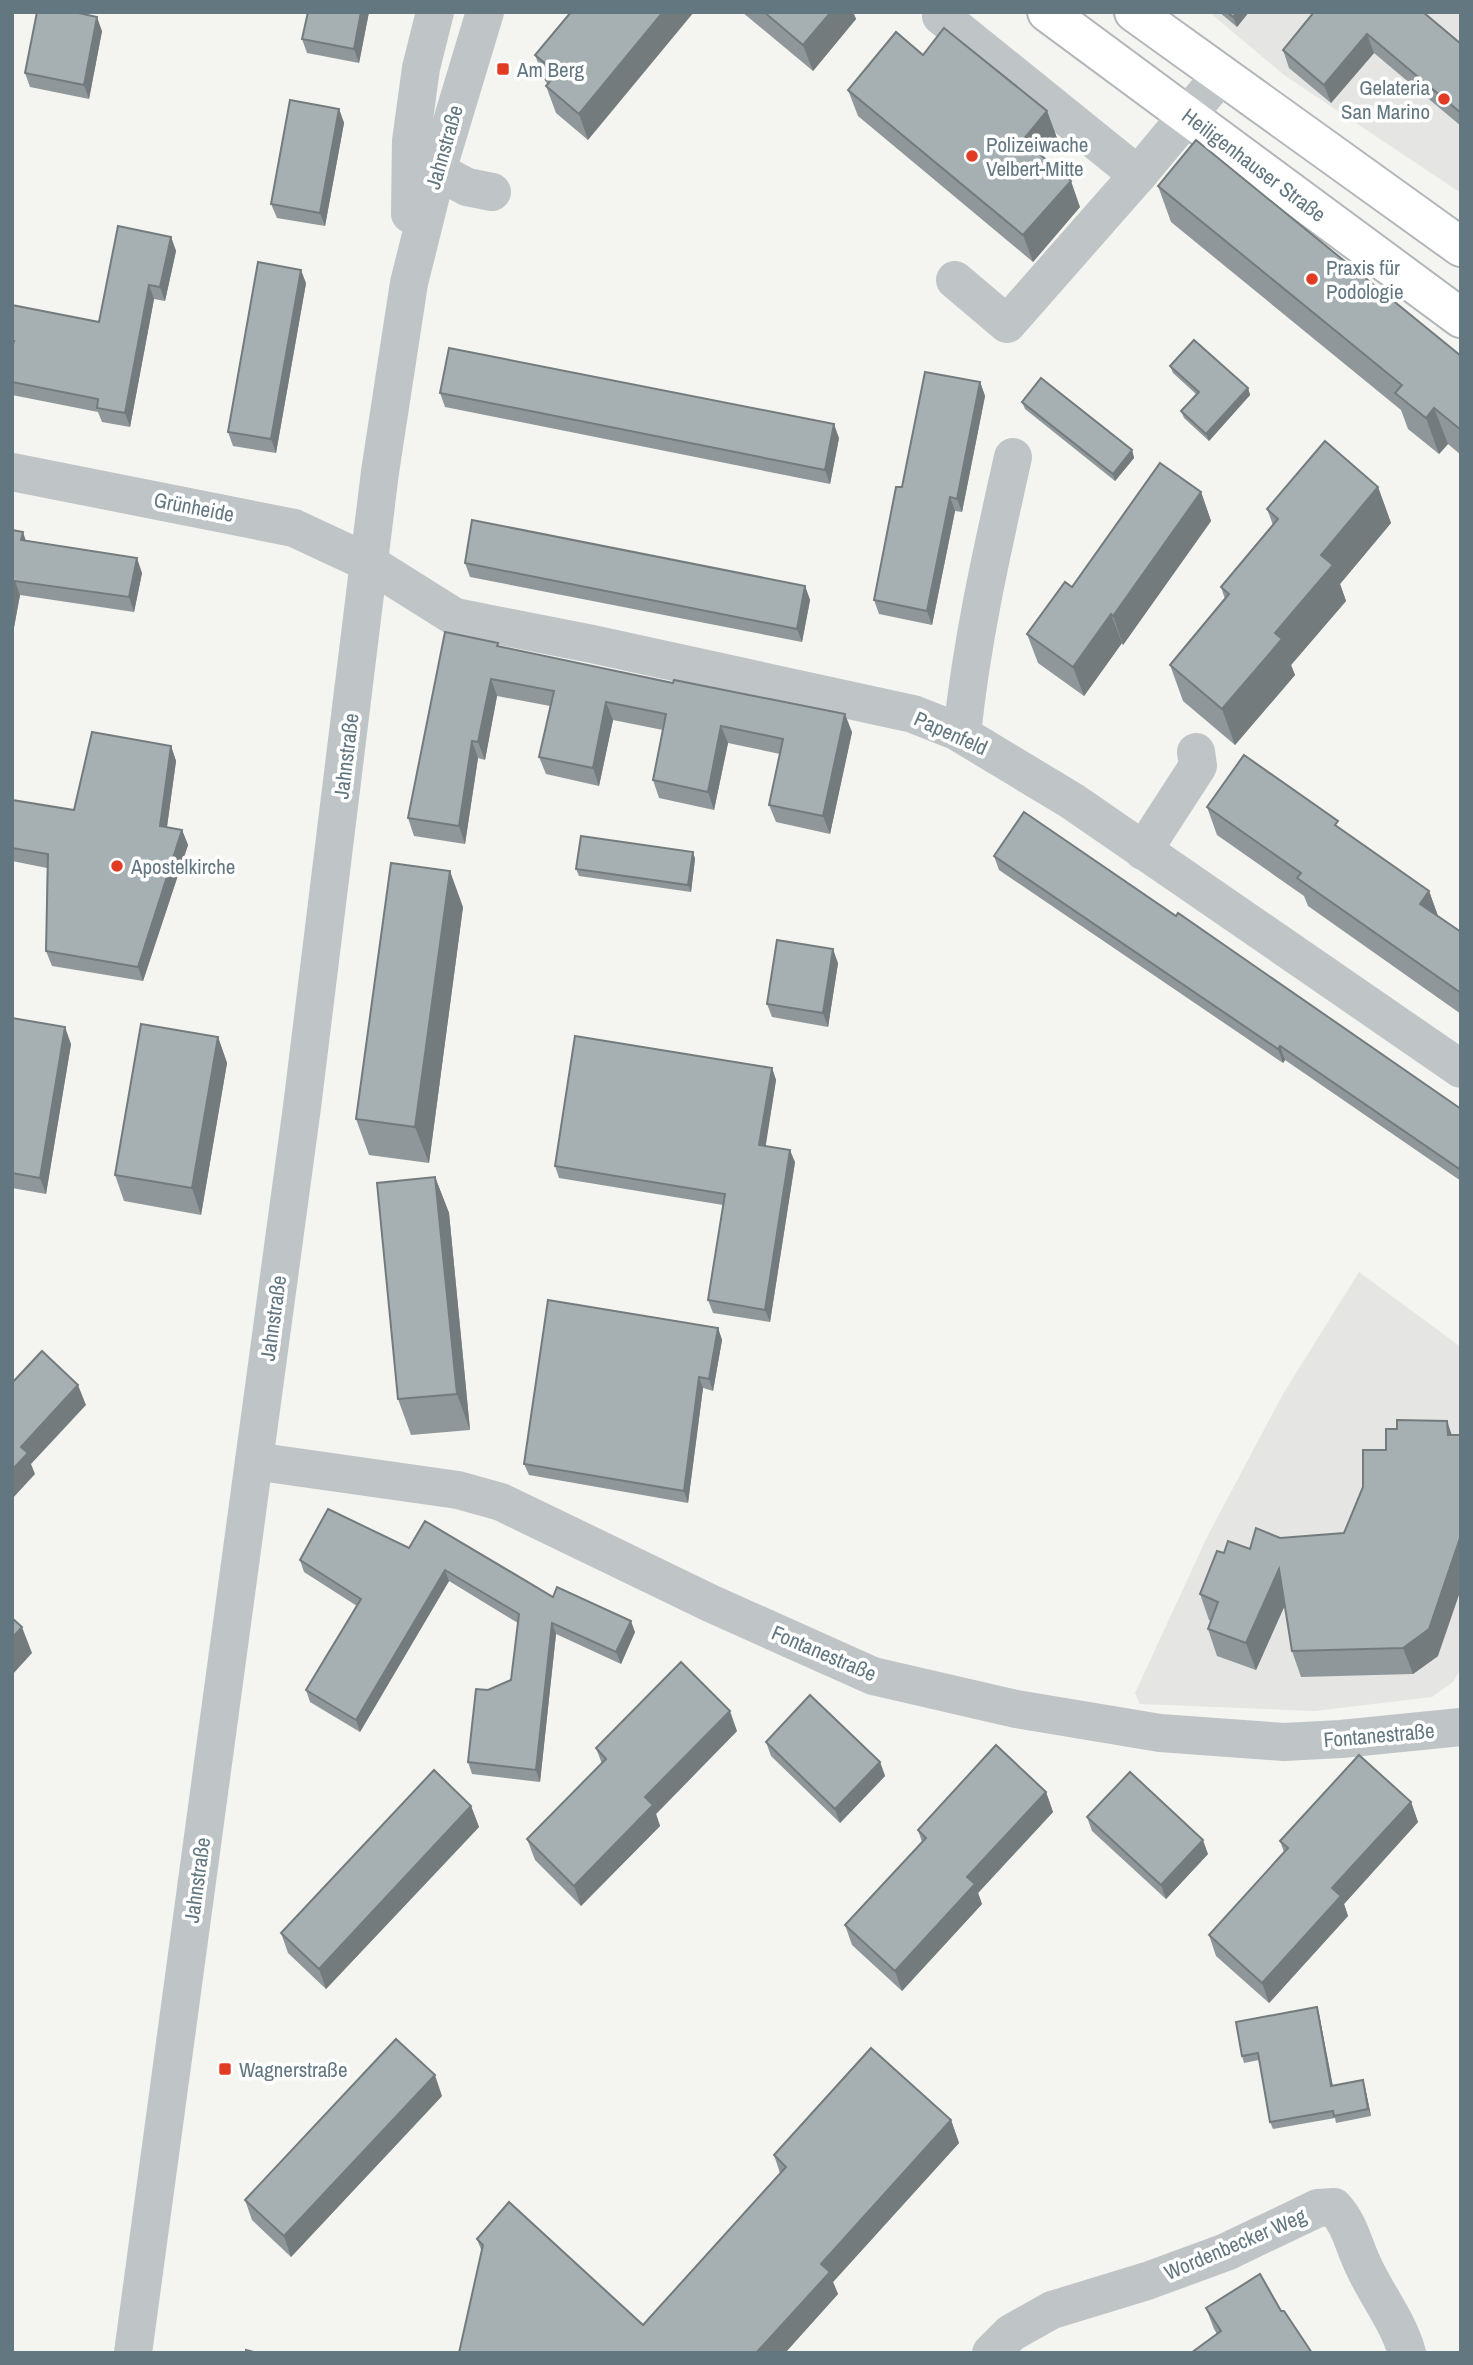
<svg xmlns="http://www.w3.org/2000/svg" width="1473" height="2365" font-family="'Archivo Narrow',sans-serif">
  <rect width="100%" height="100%" fill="#f4f4f0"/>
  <g fill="#e5e5e4">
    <polygon points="1209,12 1461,12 1461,193 1284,75"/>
    <polygon points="1359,1272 1461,1347 1461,1669 1453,1682 1432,1697 1315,1711 1140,1704 1135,1693 1208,1535 1283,1394"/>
  </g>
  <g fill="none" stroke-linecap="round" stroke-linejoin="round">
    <g stroke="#b2b7ba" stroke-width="42">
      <g id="major">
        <polyline points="1047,12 1461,318"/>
        <polyline points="1134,12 1461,247"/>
      </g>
    </g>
    <g stroke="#bfc4c6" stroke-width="38">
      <polyline points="941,16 1138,175"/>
      <polyline points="437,171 467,187 492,192"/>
      <polyline points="410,214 411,141 421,68 435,12"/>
      <polyline points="955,280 1007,324 1138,175 1221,75"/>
      <polyline points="12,472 294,528 369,563 455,617 592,644 913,714 956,731 1072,801 1461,1069"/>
      <path d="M 962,734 C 972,638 992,551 1013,457"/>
      <polyline points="1143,851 1198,766 1196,752"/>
      <polyline points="254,1461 458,1490 501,1502 712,1604 873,1676 1016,1709 1160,1733 1284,1742 1341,1739 1461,1727"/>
      <polyline points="133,2353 302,1107 380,472 409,283 437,171 485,12"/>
      <path d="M 991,2353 L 1011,2333 L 1052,2310 L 1147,2281 L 1226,2252 L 1318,2208 L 1334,2207 C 1350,2224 1353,2244 1363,2265 C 1376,2294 1398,2321 1407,2353"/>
    </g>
    <use href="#major" stroke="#fff" stroke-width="38"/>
  </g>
  <g fill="#8f979a">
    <polygon points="369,12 359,63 307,53 302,39"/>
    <polygon points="571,12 588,140 556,113 546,86 548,84 545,81 535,55"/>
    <polygon points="742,12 853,12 856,19 813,71"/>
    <polygon points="1219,12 1249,12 1237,27"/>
    <polygon points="1314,12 1461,44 1461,126 1374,53 1331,103 1289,68 1283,50"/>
    <polygon points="102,31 89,99 30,87 25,73"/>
    <polygon points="923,55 1047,111 1057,138 1042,156 1080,207 1033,262 858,116 848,90"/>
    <polygon points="339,109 344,123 325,226 277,218 271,204"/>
    <polygon points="1158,186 1461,356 1461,455 1448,444 1439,454 1408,429 1401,410 1171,222"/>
    <polygon points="171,237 176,251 165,301 154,299 130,427 102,422 98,412 12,395 12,305 99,322"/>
    <polygon points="306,283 276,453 233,446 228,432"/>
    <polygon points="1170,366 1248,388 1250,395 1209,441 1184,418 1181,411 1196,394 1173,373"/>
    <polygon points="980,382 985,396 962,512 955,511 932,625 879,614 874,600 902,487"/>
    <polygon points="440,393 839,438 830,484 445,407"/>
    <polygon points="1022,402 1132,450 1134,458 1115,481 1025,409"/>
    <polygon points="1378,487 1391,523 1340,584 1346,601 1291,665 1295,675 1235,745 1183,701 1170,665 1225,599 1221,587 1273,525 1267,509"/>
    <polygon points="1201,492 1211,521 1123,645 1122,643 1084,696 1038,663 1027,634 1072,587"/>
    <polygon points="12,530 26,541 142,573 134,612 20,595 12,638"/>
    <polygon points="465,563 805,586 810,600 802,642 470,577"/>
    <polygon points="498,643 499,647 852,732 830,834 776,822 769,805 780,754 728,743 714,810 659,798 653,780 663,730 613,720 599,786 546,774 539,757 550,706 497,696 485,760 478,758 465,844 414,836 408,818"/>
    <polygon points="171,746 176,761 167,827 182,830 188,845 143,981 52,966 46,951 47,868 12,861 12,800 74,810"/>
    <polygon points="1207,807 1340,829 1429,891 1438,916 1461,932 1461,1014 1308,906 1304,896 1217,835"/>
    <polygon points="693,852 695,859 691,892 579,876 576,869"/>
    <polygon points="994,856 1176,916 1461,1109 1461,1181 1285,1060 1283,1063 999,870"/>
    <polygon points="463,907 429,1163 369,1155 356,1119"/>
    <polygon points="838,963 828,1027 772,1017 767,1004"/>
    <polygon points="12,1018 71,1044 46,1194 12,1188"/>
    <polygon points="218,1037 227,1063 201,1215 124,1201 115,1175"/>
    <polygon points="772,1068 776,1080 765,1146 795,1162 770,1322 713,1313 708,1300 723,1205 559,1178 555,1166"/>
    <polygon points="435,1177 449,1213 470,1430 411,1435 398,1399"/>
    <polygon points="718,1328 722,1340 713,1391 703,1388 688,1503 529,1475 524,1464"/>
    <polygon points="409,1548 553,1597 635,1632 621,1664 556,1634 540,1782 472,1774 468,1762 511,1680 518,1623 449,1581 360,1732 310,1702 306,1690 357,1606 304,1572 300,1560"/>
    <polygon points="1217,1551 1438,1656 1413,1674 1301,1677 1292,1651 1285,1605 1256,1670 1217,1656 1208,1629 1211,1621 1209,1620 1200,1594"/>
    <polygon points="737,1731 656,1814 660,1826 581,1906 535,1860 527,1839 602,1764 596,1748"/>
    <polygon points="766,1742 880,1762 885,1776 840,1823 771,1756"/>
    <polygon points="1046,1792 1053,1812 978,1893 982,1904 902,1991 852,1945 845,1925 922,1842 918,1830"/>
    <polygon points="1411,1802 1418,1822 1344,1904 1348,1916 1269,2003 1216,1956 1209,1935 1284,1852 1280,1841"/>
    <polygon points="471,1806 479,1827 326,1989 288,1953 281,1933"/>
    <polygon points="1087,1817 1208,1854 1166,1899 1092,1831"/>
    <polygon points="1319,2014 1333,2086 1365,2087 1371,2116 1336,2123 1335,2118 1273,2129 1270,2122 1259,2060 1244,2063 1242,2056"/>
    <polygon points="442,2096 291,2257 252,2220 245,2200"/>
    <polygon points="951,2120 959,2143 833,2282 838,2294 785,2353 459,2353 482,2252 477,2239 643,2325 780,2173 774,2155"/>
    <polygon points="1206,2308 1281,2311 1217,2334 1214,2329"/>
  </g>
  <g fill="#747b7d">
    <polygon points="361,12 369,12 359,63 354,49"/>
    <polygon points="663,12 694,12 588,140 579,114"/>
    <polygon points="831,12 853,12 856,19 813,71 803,45"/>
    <polygon points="1237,12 1249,12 1237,27 1233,17"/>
    <polygon points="97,17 102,31 89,99 84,85"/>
    <polygon points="1367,34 1374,53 1331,103 1324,85"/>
    <polygon points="339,109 344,123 325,226 320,213"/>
    <polygon points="1047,111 1057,138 1033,166 1023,140"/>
    <polygon points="1071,181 1080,207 1033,262 1023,235"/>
    <polygon points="171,237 176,251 165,301 160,287"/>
    <polygon points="301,270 306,283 276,453 271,439"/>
    <polygon points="149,285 154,299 130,427 125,413"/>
    <polygon points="980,382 985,396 962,512 957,499"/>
    <polygon points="1248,388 1250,395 1209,441 1206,434"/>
    <polygon points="1434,408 1448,444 1439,454 1426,418"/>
    <polygon points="834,424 839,438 830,484 825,470"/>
    <polygon points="1132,450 1134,458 1115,481 1113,474"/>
    <polygon points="1378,487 1391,523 1340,584 1346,601 1291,665 1295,675 1235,745 1222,709 1275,633 1321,555"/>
    <polygon points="1201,492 1211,521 1123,645 1113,616"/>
    <polygon points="950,497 955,511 932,625 927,611"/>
    <polygon points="23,532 28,547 21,540"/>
    <polygon points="137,558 142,573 134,612 129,597"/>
    <polygon points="15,581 20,595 12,638 12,594"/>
    <polygon points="805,586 810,600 802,642 797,629"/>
    <polygon points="1111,614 1122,643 1084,696 1073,667"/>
    <polygon points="491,679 497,696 485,760 478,742"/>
    <polygon points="606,702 613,720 599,786 593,768"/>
    <polygon points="845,714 852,732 830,834 823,816"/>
    <polygon points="721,726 728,743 714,810 708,792"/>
    <polygon points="472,741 478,758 465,844 459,826"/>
    <polygon points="171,746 176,761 165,841 160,826"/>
    <polygon points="182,830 188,845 143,981 138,967"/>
    <polygon points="693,852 695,859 691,892 688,885"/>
    <polygon points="450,871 463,907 429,1163 415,1127"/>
    <polygon points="1429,891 1439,919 1420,904"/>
    <polygon points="833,949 838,963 828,1027 823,1013"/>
    <polygon points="65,1027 71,1044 46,1194 40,1178"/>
    <polygon points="218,1037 227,1063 201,1215 192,1188"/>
    <polygon points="1280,1046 1285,1060 1283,1063 1278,1049"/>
    <polygon points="772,1068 776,1080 764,1157 759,1145"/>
    <polygon points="790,1150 795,1162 770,1322 765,1310"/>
    <polygon points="435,1177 449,1213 470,1430 457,1394"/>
    <polygon points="718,1328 722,1340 713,1391 709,1379"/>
    <polygon points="699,1377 703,1388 688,1503 684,1491"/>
    <polygon points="78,1385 86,1405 31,1464 35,1474 12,1499 12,1470 21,1447"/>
    <polygon points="1447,1421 1456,1447 1448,1435"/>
    <polygon points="1461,1535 1461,1589 1438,1656 1413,1674 1403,1648"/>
    <polygon points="1279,1569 1289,1596 1256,1670 1246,1643"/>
    <polygon points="445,1570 449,1581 360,1732 356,1720"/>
    <polygon points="631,1621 635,1632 621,1664 616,1652"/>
    <polygon points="552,1623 556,1634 540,1782 536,1770"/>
    <polygon points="22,1627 32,1653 12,1675 12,1638"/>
    <polygon points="730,1711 737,1731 656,1814 660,1826 581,1906 574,1886 645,1797"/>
    <polygon points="880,1762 885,1776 840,1823 835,1809"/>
    <polygon points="1046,1792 1053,1812 978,1893 982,1904 902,1991 895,1971 967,1877"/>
    <polygon points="1411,1802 1418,1822 1344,1904 1348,1916 1269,2003 1262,1983 1332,1888"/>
    <polygon points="471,1806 479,1827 326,1989 319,1969"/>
    <polygon points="1203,1840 1208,1854 1166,1899 1161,1885"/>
    <polygon points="1317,2007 1319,2014 1334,2093 1331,2086"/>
    <polygon points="435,2075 442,2096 291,2257 284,2236"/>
    <polygon points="1363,2080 1365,2087 1371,2116 1368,2109"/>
    <polygon points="951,2120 959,2143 833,2282 838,2294 785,2353 756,2353 821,2264"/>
  </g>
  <g fill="#a6b0b3" stroke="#747b7d" stroke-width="2">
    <polygon points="37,12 74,12 97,17 84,85 25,73"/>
    <polygon points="308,12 361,12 354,49 302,39"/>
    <polygon points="571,12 663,12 579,114 546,86 557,73 535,55"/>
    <polygon points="764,12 831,12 803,45"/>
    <polygon points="1227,12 1237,12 1233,17"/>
    <polygon points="1314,12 1423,12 1461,44 1461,113 1367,34 1324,85 1283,50"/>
    <polygon points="944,28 1047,111 1023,140 1071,181 1023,235 848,90 896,32 923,55"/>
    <polygon points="290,100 339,109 320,213 271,204"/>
    <polygon points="1196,140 1461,356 1461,430 1434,408 1426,418 1395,393 1402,385 1158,186"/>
    <polygon points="118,226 171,237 160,287 149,285 125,413 97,408 98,399 12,382 12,348 14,341 12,341 12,305 99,322"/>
    <polygon points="258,262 301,270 271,439 228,432"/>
    <polygon points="1194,340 1248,388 1206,434 1181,411 1199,392 1170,366"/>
    <polygon points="449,348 834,424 825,470 440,393"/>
    <polygon points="925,372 980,382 957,499 950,497 927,611 874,600 896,487 902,487"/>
    <polygon points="1041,378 1132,450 1113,474 1022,402"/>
    <polygon points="1325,441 1378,487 1321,555 1333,565 1275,633 1282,639 1222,709 1170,665 1229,594 1221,587 1278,519 1267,509"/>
    <polygon points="1160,463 1201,492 1113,616 1111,614 1073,667 1027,634 1065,582 1072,587"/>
    <polygon points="472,520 805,586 797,629 465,563"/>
    <polygon points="12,530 23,532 21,540 137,558 129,597 15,581 12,594"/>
    <polygon points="445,632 498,643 497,646 673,683 674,680 845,714 823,816 769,805 783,739 721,726 708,792 653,780 666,714 606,702 593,768 539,757 554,691 491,679 478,742 472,741 459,826 408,818"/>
    <polygon points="92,732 171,746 160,826 182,830 138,967 46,951 48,854 12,848 12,800 74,810"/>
    <polygon points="1244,755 1338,821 1335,825 1429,891 1420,904 1461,932 1461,993 1297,878 1301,873 1207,807"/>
    <polygon points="1024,812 1176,916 1178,913 1461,1109 1461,1170 1280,1046 1278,1049 994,856"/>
    <polygon points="581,836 693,852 688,885 576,869"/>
    <polygon points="391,863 450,871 415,1127 356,1119"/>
    <polygon points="777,940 833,949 823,1013 767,1004"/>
    <polygon points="12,1018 65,1027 40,1178 12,1173"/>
    <polygon points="141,1024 218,1037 192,1188 115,1175"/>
    <polygon points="575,1036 772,1068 759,1145 790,1150 765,1310 708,1300 725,1194 555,1166"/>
    <polygon points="435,1177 457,1394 398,1399 377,1183"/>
    <polygon points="548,1300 718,1328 709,1379 699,1377 684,1491 524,1464"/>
    <polygon points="42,1351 78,1385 21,1447 28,1453 12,1470 12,1383"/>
    <polygon points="1397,1420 1447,1421 1448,1435 1461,1435 1461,1535 1429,1629 1403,1648 1292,1651 1279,1569 1246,1643 1208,1629 1218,1602 1200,1594 1217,1551 1224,1553 1228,1541 1250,1549 1256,1528 1280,1538 1344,1533 1363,1487 1363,1450 1386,1450 1386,1429 1397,1429"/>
    <polygon points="328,1509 409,1548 425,1521 553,1597 557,1587 631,1621 616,1652 552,1623 536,1770 468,1762 476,1689 488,1690 511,1680 519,1614 445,1570 356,1720 306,1690 361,1599 300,1560"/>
    <polygon points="12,1618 22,1627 12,1638"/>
    <polygon points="681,1662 730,1711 645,1797 653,1805 574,1886 527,1839 606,1759 596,1748"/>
    <polygon points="810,1695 880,1762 835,1809 766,1742"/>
    <polygon points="996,1745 1046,1792 967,1877 975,1884 895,1971 845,1925 926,1838 918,1830"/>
    <polygon points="1359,1755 1411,1802 1332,1888 1341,1896 1262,1983 1209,1935 1288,1848 1280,1841"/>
    <polygon points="434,1770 471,1806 319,1969 281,1933"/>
    <polygon points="1130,1772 1203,1840 1161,1885 1087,1817"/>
    <polygon points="1317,2007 1331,2086 1363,2080 1368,2109 1334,2116 1333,2111 1270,2122 1258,2053 1242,2056 1236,2022"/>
    <polygon points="396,2039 435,2075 284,2236 245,2200"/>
    <polygon points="871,2048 951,2120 821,2264 830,2272 756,2353 459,2353 483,2245 477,2239 509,2202 643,2325 786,2167 774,2155"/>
    <polygon points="1260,2274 1281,2311 1284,2311 1312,2353 1191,2353 1221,2331 1206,2308"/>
    <polygon points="246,2350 258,2353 246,2353"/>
  </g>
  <g fill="#e13c23" stroke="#fff" stroke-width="2.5">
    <rect x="496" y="62" width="14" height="14" rx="3.5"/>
    <circle cx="1444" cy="99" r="7"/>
    <circle cx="972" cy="156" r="7"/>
    <circle cx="1312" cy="279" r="7"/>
    <circle cx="117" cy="866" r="7"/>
    <rect x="218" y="2062" width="14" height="14" rx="3.5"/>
  </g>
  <g text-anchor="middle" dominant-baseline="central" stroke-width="7" stroke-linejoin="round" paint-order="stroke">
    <g font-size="21" fill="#637781" stroke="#fff" text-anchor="start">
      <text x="517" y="69">Am Berg</text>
      <text x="1430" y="87" text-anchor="end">Gelateria<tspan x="1430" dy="24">San Marino</tspan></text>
      <text x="986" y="144">Polizeiwache<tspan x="986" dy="24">Velbert-Mitte</tspan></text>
      <text x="1326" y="267">Praxis für<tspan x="1326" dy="24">Podologie</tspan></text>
      <text x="131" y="866">Apostelkirche</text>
      <text x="239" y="2069">Wagnerstraße</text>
    </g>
    <g font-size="21" fill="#637781" stroke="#fff">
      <text transform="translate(444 147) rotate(-74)">Jahnstraße</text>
      <text transform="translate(1254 165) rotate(37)">Heiligenhauser Straße</text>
      <text transform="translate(194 507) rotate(11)">Grünheide</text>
      <text transform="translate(951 733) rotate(24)">Papenfeld</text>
      <text transform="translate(346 756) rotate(-83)">Jahnstraße</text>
      <text transform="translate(273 1318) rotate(-82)">Jahnstraße</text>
      <text transform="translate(824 1653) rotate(23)">Fontanestraße</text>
      <text transform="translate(1379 1735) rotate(-5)">Fontanestraße</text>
      <text transform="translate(197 1880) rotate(-82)">Jahnstraße</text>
      <text transform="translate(1235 2244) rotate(-23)">Wordenbecker Weg</text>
    </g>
  </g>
  <rect width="1473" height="2365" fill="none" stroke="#637781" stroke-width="28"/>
</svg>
